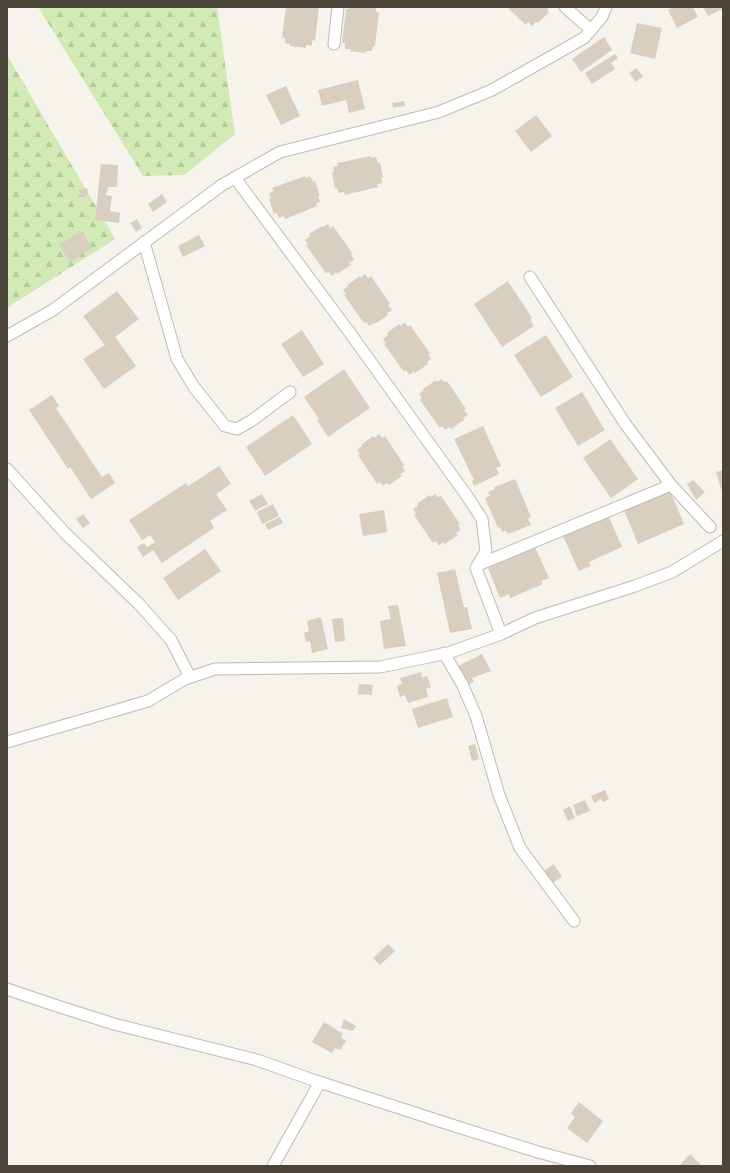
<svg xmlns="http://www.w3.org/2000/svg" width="730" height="1173" font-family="Figtree,sans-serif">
  <defs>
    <pattern id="forest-firs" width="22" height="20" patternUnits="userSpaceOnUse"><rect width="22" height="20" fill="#d2eab5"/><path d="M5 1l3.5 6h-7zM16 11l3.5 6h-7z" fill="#b6ca9c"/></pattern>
  </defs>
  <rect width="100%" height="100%" fill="#f6f3ec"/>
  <g fill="url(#forest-firs)">
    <polygon points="38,7 217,7 235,134 184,175 143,176"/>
    <polygon points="7,55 115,239 7,308"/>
  </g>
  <g fill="#d8cfc1">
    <polygon points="286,7 319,7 315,41 312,40 312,46 306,45 306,48 290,46 290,44 285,43 285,38 282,38"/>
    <polygon points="349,7 376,7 376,12 379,12 375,46 373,46 372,51 366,51 366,53 350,51 351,49 345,49 345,43 342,43 346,9 349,9"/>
    <polygon points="507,7 549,7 547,10 549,12 538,23 536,22 532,26 528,22 526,25"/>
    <polygon points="674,7 693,7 698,17 677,28 668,10"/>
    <polygon points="703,7 723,7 723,9 708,16"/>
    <polygon points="637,23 662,28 655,59 630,53"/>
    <polygon points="604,37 612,50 581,72 572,59"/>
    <polygon points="615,54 618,58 611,63 615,69 592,84 585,73"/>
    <polygon points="636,68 643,76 636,82 629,73"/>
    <polygon points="358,80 365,109 349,113 346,100 322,106 318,90"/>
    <polygon points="286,86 300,116 281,125 266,95"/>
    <polygon points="404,101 405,106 393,108 392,103"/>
    <polygon points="536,115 552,136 531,152 515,131"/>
    <polygon points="371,156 371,158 376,157 378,163 380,163 383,177 381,178 382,183 377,184 378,187 345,195 344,192 339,193 337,188 335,188 332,173 334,172 333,167 338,166 337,163"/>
    <polygon points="101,164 118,165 117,187 108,187 106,195 112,196 110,211 120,213 119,223 95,220"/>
    <polygon points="305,176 306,178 310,176 313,182 315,181 320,196 318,196 320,202 316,203 317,206 285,219 284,216 279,218 277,213 274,214 269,199 271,198 269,193 274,191 272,188"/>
    <polygon points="87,188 88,195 81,197 79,190"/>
    <polygon points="162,194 167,202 153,212 148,204"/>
    <polygon points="137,219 142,228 136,232 130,223"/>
    <polygon points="328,224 330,228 333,226 353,254 351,255 354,260 349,263 351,265 337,274 336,272 332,276 329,272 326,273 306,245 308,244 305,240 310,236 309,234 322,226 323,227"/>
    <polygon points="81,231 92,248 70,262 59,245"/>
    <polygon points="199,235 205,246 183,257 178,246"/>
    <polygon points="365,274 368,278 371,276 390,304 388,305 392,310 387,313 388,315 375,324 374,323 369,326 367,322 364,323 344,295 346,294 343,290 348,286 347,285 360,276 361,278"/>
    <polygon points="508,281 532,318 530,319 534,326 502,347 474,304"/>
    <polygon points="117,291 139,319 115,337 136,366 104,389 83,359 105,345 83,316"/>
    <polygon points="405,323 408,327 410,325 430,353 428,354 431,359 427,362 428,364 415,373 414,371 409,375 406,370 404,372 384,344 386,343 383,339 388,335 387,333 399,324 400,326"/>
    <polygon points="302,330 324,364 303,377 281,344"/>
    <polygon points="546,335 573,377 541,397 514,355"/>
    <polygon points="344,369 370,408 328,437 317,420 319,419 304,397"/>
    <polygon points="442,379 444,382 447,381 466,409 464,410 468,415 463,418 464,420 451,429 450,427 445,430 442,426 440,428 420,400 422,398 419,394 424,390 423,389 436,380 437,382"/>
    <polygon points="582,392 605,430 578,446 555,408"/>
    <polygon points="52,395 59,406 56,408 102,477 109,473 115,483 91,499 70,467 68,469 29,410"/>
    <polygon points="293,415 312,444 265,476 246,447"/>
    <polygon points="483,426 501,466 496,468 499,474 474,486 472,481 474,480 454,439"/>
    <polygon points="379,434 382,438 385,436 404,465 402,466 405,471 400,474 402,476 389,485 387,483 383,486 380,482 377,484 358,455 360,454 357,450 362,446 361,445 373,436 375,438"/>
    <polygon points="610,439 638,479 611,498 583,458"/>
    <polygon points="219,466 231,484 216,494 227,510 210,521 214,528 162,563 153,550 143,557 137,547 144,543 147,547 155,542 150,535 142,540 129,520 186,483 188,486"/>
    <polygon points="723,470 723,495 716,472"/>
    <polygon points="515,479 531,517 528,518 531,525 508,534 506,531 502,532 500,527 498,528 485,498 490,496 488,492 495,489 494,487"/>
    <polygon points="693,480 705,492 696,500 687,484"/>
    <polygon points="670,491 684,524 638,544 624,510"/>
    <polygon points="262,494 268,504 255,511 249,501"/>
    <polygon points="435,494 438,497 441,496 460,524 458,525 461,530 456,533 458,535 445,544 443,542 439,546 436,541 433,543 414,515 416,513 413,509 418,506 417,504 429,495 431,497"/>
    <polygon points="273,504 279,516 262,524 257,512"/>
    <polygon points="384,510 387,532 363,536 359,514"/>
    <polygon points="83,514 90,523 83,528 76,519"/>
    <polygon points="280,517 283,523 268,530 265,524"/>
    <polygon points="609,517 622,547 589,562 591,566 579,571 563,536"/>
    <polygon points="535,547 549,578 541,581 543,584 510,598 509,594 500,598 488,568"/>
    <polygon points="205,549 221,571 178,600 163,578"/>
    <polygon points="455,569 464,607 467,607 472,629 450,633 437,573"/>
    <polygon points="398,605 406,646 384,649 380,621 391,619 388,606"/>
    <polygon points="321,617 328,649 312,653 310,641 306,642 304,633 309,631 307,621"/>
    <polygon points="343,618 345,641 335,642 332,619"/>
    <polygon points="482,654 491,671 472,678 474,682 467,685 458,666"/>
    <polygon points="421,672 422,678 427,676 431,687 426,689 428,697 408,703 405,695 400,697 397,686 402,684 400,678"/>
    <polygon points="359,684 373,685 372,695 358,694"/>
    <polygon points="447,698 453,717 418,728 412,709"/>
    <polygon points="475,744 479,759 472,761 468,746"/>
    <polygon points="605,790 609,799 603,802 601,799 594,803 591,796"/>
    <polygon points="585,800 590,811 577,816 573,805"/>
    <polygon points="570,806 575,818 568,821 563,810"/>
    <polygon points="554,864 562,877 552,883 544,871"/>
    <polygon points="388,944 395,951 380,965 373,958"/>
    <polygon points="344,1019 356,1026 353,1031 341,1028"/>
    <polygon points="324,1022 343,1034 341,1037 346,1041 340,1050 335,1048 332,1053 312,1042"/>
    <polygon points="579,1102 603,1121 587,1143 567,1128 575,1117 571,1113"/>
    <polygon points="690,1154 702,1166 679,1166"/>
  </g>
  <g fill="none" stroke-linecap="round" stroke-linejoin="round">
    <g stroke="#c2bbae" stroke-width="13">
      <g id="minor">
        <polyline points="565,7 591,30"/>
        <polyline points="334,44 338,7"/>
        <polyline points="235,178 350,333 467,496 482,519 486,551 476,568 501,634"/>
        <polyline points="144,242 177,359 194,387 225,426 237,429 251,421 290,392"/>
        <polyline points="530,277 626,425 671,485 710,527"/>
        <polyline points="7,336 53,310 222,185 280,152 439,112 492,90 584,38 602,17 606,7"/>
        <polyline points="7,469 65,533 139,604 171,640 190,677"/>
        <polyline points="478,565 671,485"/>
        <polyline points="444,653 462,684 476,716 499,795 520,848 574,921"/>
        <polyline points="7,742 148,701 185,679 215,669 380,667 448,653 501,634 535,618 635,586 672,572 723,541"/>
        <polyline points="7,989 54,1005 114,1024 257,1060 316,1081 458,1127 538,1152 590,1166"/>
        <polyline points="273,1166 320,1082"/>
      </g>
    </g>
    <use href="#minor" stroke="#fff" stroke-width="11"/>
  </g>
  <rect width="730" height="1173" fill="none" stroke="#4b4439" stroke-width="16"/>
</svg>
